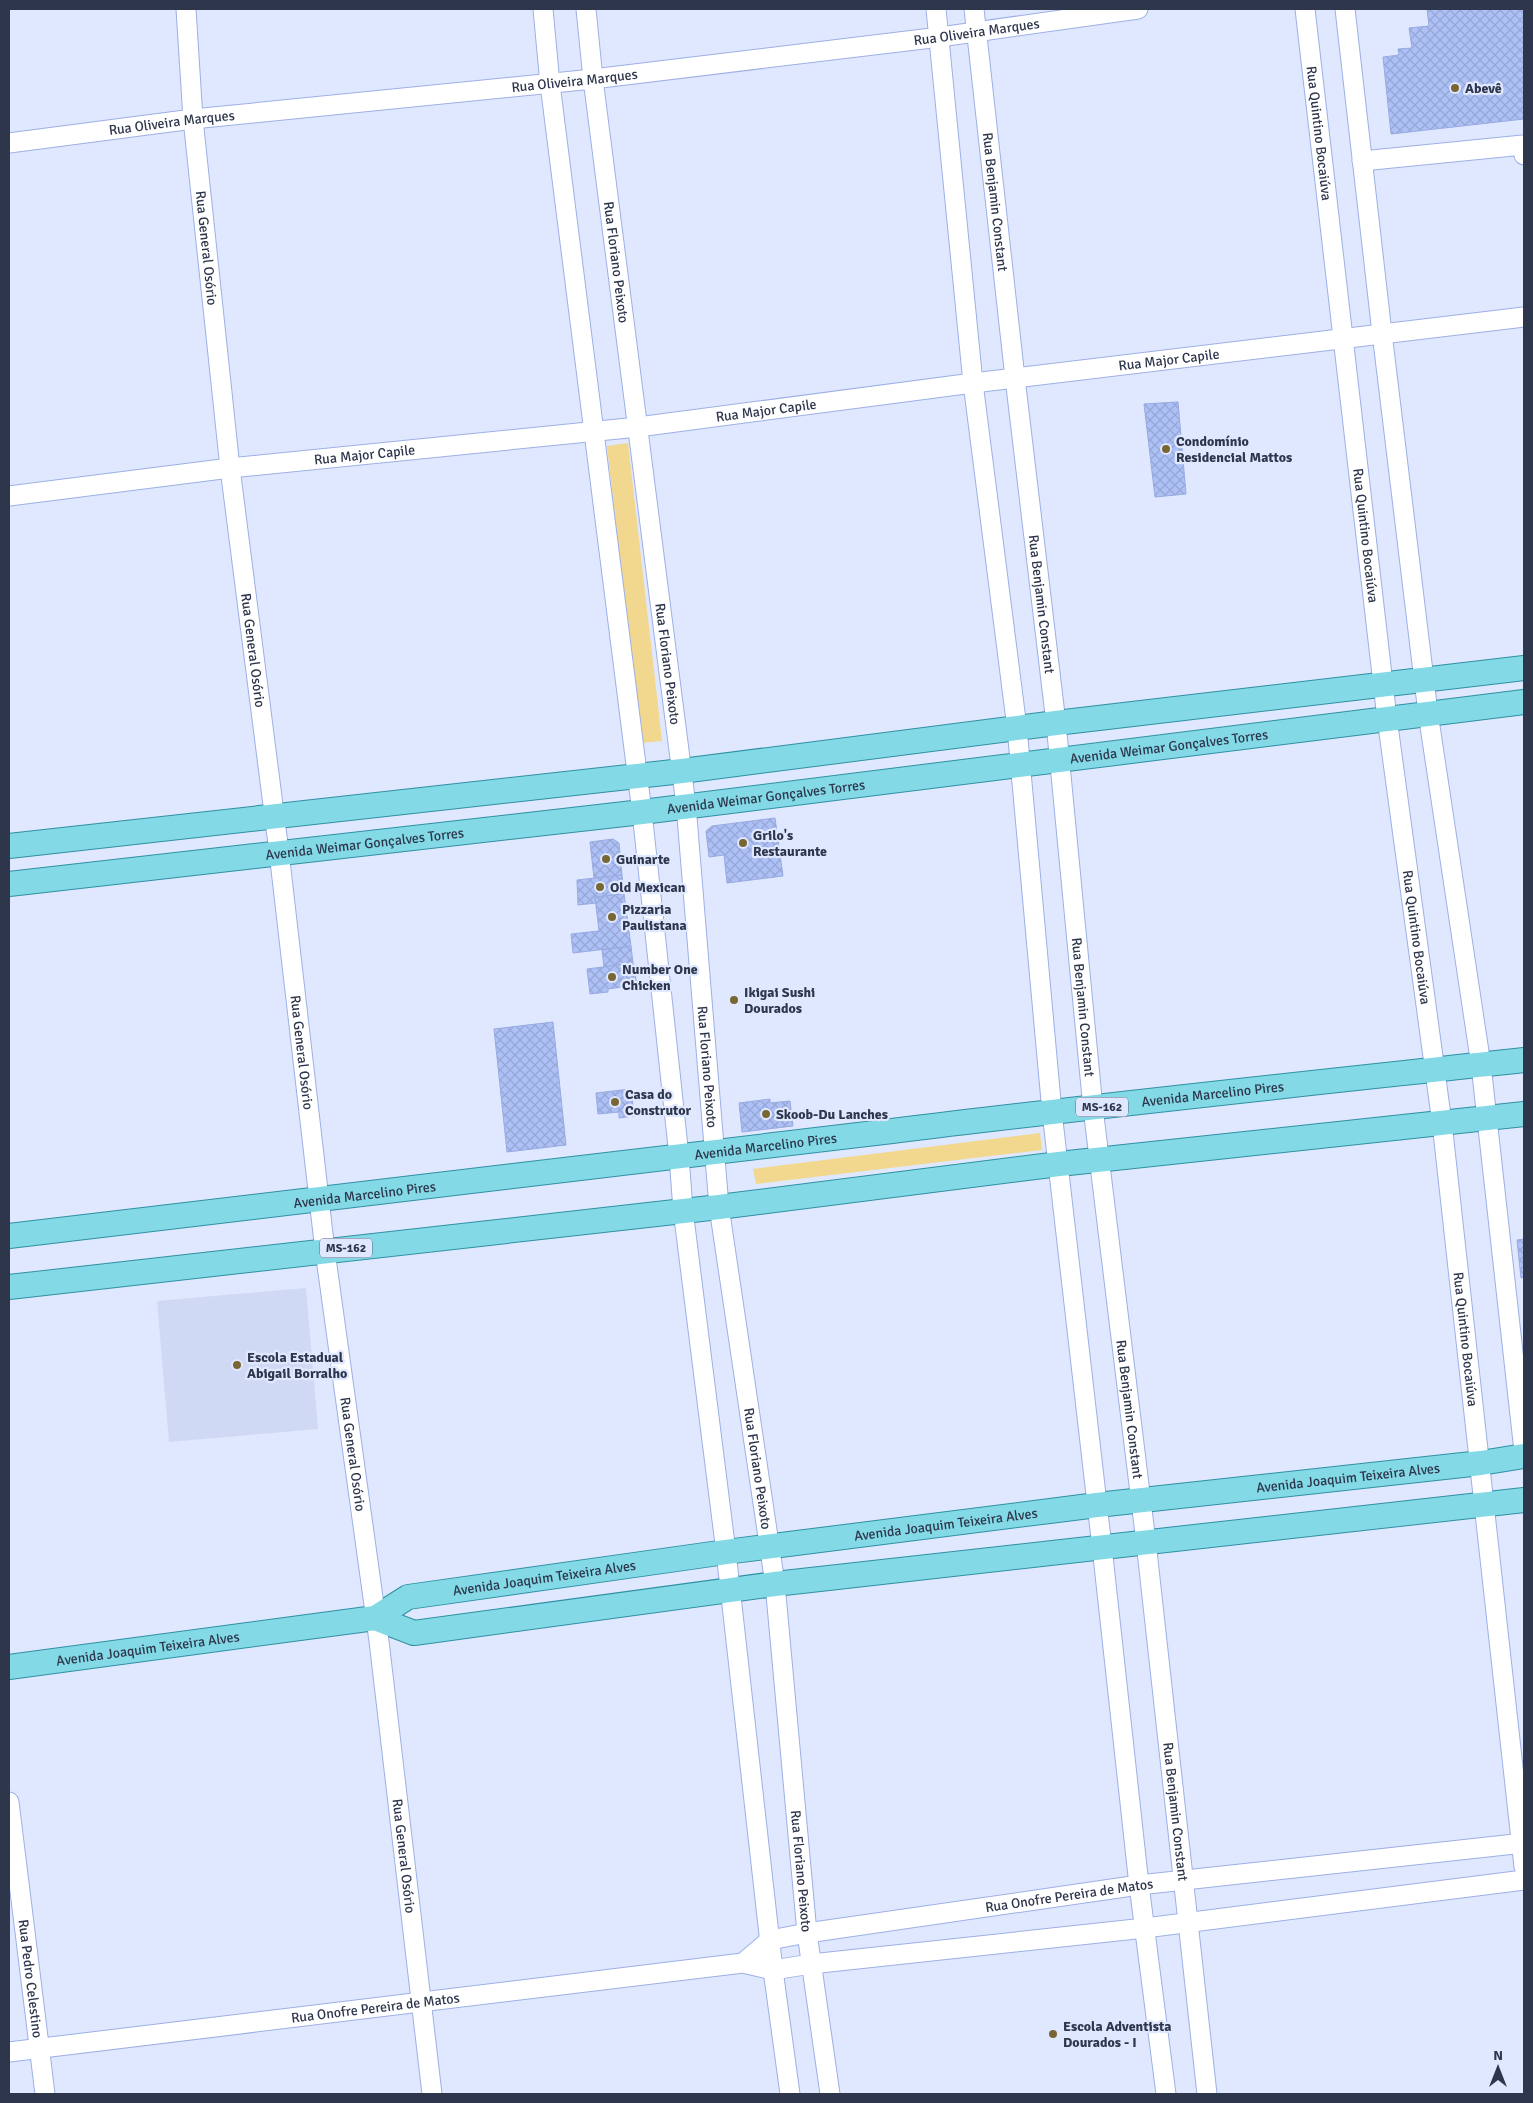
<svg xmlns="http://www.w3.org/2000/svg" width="1533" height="2103" font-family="Signika,sans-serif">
  <defs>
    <pattern id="building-cross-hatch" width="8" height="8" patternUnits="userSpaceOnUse" patternTransform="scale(1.25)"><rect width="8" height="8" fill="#aec1f7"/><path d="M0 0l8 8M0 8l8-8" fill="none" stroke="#96a6d5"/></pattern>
  </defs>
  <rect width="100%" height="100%" fill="#dfe8ff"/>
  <polygon fill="#d0d9f3" points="306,1288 318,1429 169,1442 157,1301"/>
  <g fill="#f2d78e">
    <polygon points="628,443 662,741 641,743 607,446"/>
    <polygon points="1040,1133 1042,1150 756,1184 753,1169"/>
  </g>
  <g fill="url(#building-cross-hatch)" stroke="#98aae0">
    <polygon points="1427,9 1524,9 1524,119 1391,134 1383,57 1399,55 1398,49 1412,48 1409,28 1429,26"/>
    <polygon points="1178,402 1186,494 1155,497 1144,404"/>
    <polygon points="775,818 783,876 727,883 724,855 709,857 706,831 712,826"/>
    <polygon points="613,839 619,843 622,875 594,878 590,842"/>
    <polygon points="622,875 624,894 595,897 596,903 578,905 577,880"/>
    <polygon points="624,894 631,946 573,953 571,934 599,931 595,897"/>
    <polygon points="631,946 633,963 604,967 602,950"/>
    <polygon points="633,963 637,985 608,989 608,992 590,994 587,969"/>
    <polygon points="553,1022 566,1145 507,1152 494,1029"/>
    <polygon points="631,1089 634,1116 619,1118 619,1112 598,1114 596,1093"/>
    <polygon points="770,1099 770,1103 790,1101 793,1126 742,1132 739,1103"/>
    <polygon points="1524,1239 1524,1277 1521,1278 1517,1240"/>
  </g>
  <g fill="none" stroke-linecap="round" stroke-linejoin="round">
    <g stroke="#9db0e5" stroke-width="21">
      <g id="minor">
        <path id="s1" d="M 186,9 L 193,119 L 230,468 L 279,852 L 325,1251 L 379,1641 L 432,2094"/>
        <polyline points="543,9 550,84 642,812 679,1156 683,1210 726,1552 773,1970 790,2094"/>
        <path id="s2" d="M 586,9 L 593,79 L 686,805 L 719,1207 L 775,1584 L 807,1933 L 830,2094"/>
        <polyline points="936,9 973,383 1017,728 1052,1112 1102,1547 1139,1885 1166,2094"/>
        <path id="s3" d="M 974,9 L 1015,378 L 1056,723 L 1093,1108 L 1146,1542 L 1207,2094"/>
        <path id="s4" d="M 1305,9 L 1387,718 L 1442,1123 L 1524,1867"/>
        <polyline points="1345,9 1382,333 1428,713 1481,1065 1524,1451"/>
        <path id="s5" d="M 9,143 L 193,119 L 593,79 L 940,37 L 1138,9"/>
        <polyline points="1362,161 1523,145 1524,155"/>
        <path id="s6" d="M 9,496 L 230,468 L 638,427 L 973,383 L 1524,317"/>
        <path id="s7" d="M 9,1802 L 45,2094"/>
        <path id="s8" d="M 743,1963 L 770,1940 L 807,1933 L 1139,1885 L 1524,1843"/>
        <path id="s9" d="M 9,2052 L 743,1963 L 773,1970 L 811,1964 L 1145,1928 L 1524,1880"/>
      </g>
    </g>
    <g stroke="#2f90a4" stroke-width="26">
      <g id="major">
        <polyline points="9,846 682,771 1056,723 1524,668"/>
        <path id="s10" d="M 9,884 L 642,812 L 1524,702"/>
        <path id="s11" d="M 9,1236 C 303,1203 597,1166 892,1131 C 1102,1105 1313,1083 1524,1060"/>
        <polyline points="9,1287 719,1207 1059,1164 1524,1114"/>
        <polyline points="375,1618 414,1633 775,1584 1524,1500"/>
        <path id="s12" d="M 9,1667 L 375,1618 L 408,1597 L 726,1552 L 1097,1505 L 1481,1463 L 1524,1456"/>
      </g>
    </g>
    <use href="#minor" stroke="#fff" stroke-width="19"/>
    <use href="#major" stroke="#83d9e5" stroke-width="24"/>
  </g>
  <g fill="#786634" stroke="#dfe8ff" stroke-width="2">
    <circle cx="1455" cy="88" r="5"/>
    <circle cx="1166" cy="449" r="5"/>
    <circle cx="743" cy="843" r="5"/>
    <circle cx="606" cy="859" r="5"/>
    <circle cx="600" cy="887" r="5"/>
    <circle cx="612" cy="917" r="5"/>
    <circle cx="612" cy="977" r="5"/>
    <circle cx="734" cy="1000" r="5"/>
    <circle cx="615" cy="1102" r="5"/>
    <circle cx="766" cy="1114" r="5"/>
    <circle cx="237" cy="1365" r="5"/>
    <circle cx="1053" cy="2034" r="5"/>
  </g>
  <g text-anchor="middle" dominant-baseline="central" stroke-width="4.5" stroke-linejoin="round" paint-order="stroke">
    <g fill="#dfe8ff" stroke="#636b82" stroke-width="1">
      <rect x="1076" y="1097.5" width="52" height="19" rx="4"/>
      <rect x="320" y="1238.5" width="52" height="19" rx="4"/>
    </g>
    <g font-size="12" font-weight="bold" fill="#2e364c">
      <text x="1102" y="1107">MS-162</text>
      <text x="346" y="1248">MS-162</text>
    </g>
    <g font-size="14" fill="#2e364c" stroke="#dfe8ff">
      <text stroke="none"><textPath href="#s5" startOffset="974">Rua Oliveira Marques</textPath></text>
      <text stroke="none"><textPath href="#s5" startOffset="569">Rua Oliveira Marques</textPath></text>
      <text stroke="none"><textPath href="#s5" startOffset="164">Rua Oliveira Marques</textPath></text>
      <text stroke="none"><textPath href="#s4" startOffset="125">Rua Quintino Bocaiúva</textPath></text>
      <text stroke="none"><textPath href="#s3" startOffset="194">Rua Benjamin Constant</textPath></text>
      <text stroke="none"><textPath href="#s1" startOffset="240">Rua General Osório</textPath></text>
      <text stroke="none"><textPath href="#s2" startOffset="255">Rua Floriano Peixoto</textPath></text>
      <text stroke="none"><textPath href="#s6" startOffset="1168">Rua Major Capile</textPath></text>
      <text stroke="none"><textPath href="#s6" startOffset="762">Rua Major Capile</textPath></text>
      <text stroke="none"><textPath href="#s6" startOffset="358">Rua Major Capile</textPath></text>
      <text stroke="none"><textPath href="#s4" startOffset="530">Rua Quintino Bocaiúva</textPath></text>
      <text stroke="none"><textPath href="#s3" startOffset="599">Rua Benjamin Constant</textPath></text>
      <text stroke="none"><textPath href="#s1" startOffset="645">Rua General Osório</textPath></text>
      <text stroke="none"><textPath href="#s2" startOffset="660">Rua Floriano Peixoto</textPath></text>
      <text stroke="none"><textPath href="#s10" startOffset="1168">Avenida Weimar Gonçalves Torres</textPath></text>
      <text stroke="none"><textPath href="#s10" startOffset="762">Avenida Weimar Gonçalves Torres</textPath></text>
      <text stroke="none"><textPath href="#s10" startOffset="358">Avenida Weimar Gonçalves Torres</textPath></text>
      <text stroke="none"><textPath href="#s4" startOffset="935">Rua Quintino Bocaiúva</textPath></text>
      <text stroke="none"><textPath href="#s3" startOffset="1004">Rua Benjamin Constant</textPath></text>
      <text stroke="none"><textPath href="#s1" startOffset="1050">Rua General Osório</textPath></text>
      <text stroke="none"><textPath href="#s2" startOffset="1065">Rua Floriano Peixoto</textPath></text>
      <text stroke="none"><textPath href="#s11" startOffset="1212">Avenida Marcelino Pires</textPath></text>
      <text stroke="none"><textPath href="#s11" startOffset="762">Avenida Marcelino Pires</textPath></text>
      <text stroke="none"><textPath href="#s11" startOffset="358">Avenida Marcelino Pires</textPath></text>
      <text stroke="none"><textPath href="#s4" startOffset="1340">Rua Quintino Bocaiúva</textPath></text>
      <text stroke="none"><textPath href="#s3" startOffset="1409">Rua Benjamin Constant</textPath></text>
      <text stroke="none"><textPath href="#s1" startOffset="1455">Rua General Osório</textPath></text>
      <text stroke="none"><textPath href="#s2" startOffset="1470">Rua Floriano Peixoto</textPath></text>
      <text stroke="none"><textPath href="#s12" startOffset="1356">Avenida Joaquim Teixeira Alves</textPath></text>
      <text stroke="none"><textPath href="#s12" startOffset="951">Avenida Joaquim Teixeira Alves</textPath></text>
      <text stroke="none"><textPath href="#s12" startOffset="546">Avenida Joaquim Teixeira Alves</textPath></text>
      <text stroke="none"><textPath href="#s12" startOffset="140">Avenida Joaquim Teixeira Alves</textPath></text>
      <text stroke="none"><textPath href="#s3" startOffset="1814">Rua Benjamin Constant</textPath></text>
      <text stroke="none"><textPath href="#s1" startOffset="1860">Rua General Osório</textPath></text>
      <text stroke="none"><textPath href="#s2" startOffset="1875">Rua Floriano Peixoto</textPath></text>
      <text stroke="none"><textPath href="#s8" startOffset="338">Rua Onofre Pereira de Matos</textPath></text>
      <text stroke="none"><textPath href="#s7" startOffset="178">Rua Pedro Celestino</textPath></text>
      <text stroke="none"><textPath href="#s9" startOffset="369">Rua Onofre Pereira de Matos</textPath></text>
    </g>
    <g font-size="14" font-weight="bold" fill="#2e364c" stroke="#dfe8ff" text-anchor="start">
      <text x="1465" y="88">Abevê</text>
      <text x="1176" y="441">Condomínio<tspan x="1176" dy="16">Residencial Mattos</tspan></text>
      <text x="753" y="835">Grilo's<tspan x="753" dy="16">Restaurante</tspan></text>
      <text x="616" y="859">Guinarte</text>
      <text x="610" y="887">Old Mexican</text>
      <text x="622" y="909">Pizzaria<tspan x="622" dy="16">Paulistana</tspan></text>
      <text x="622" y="969">Number One<tspan x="622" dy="16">Chicken</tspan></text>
      <text x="744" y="992">Ikigai Sushi<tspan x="744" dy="16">Dourados</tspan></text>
      <text x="625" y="1094">Casa do<tspan x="625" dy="16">Construtor</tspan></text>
      <text x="776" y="1114">Skoob-Du Lanches</text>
      <text x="247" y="1357">Escola Estadual<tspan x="247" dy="16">Abigail Borralho</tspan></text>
      <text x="1063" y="2026">Escola Adventista<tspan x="1063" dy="16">Dourados - I</tspan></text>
    </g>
  </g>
  <rect width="1533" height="2103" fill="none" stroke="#2e364c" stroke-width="20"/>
  <g transform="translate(1498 2068)" stroke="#dfe8ff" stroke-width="4" paint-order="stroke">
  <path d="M0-4L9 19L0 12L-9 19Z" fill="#2e364c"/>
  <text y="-8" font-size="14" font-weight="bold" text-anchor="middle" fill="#2e364c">N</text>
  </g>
</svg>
